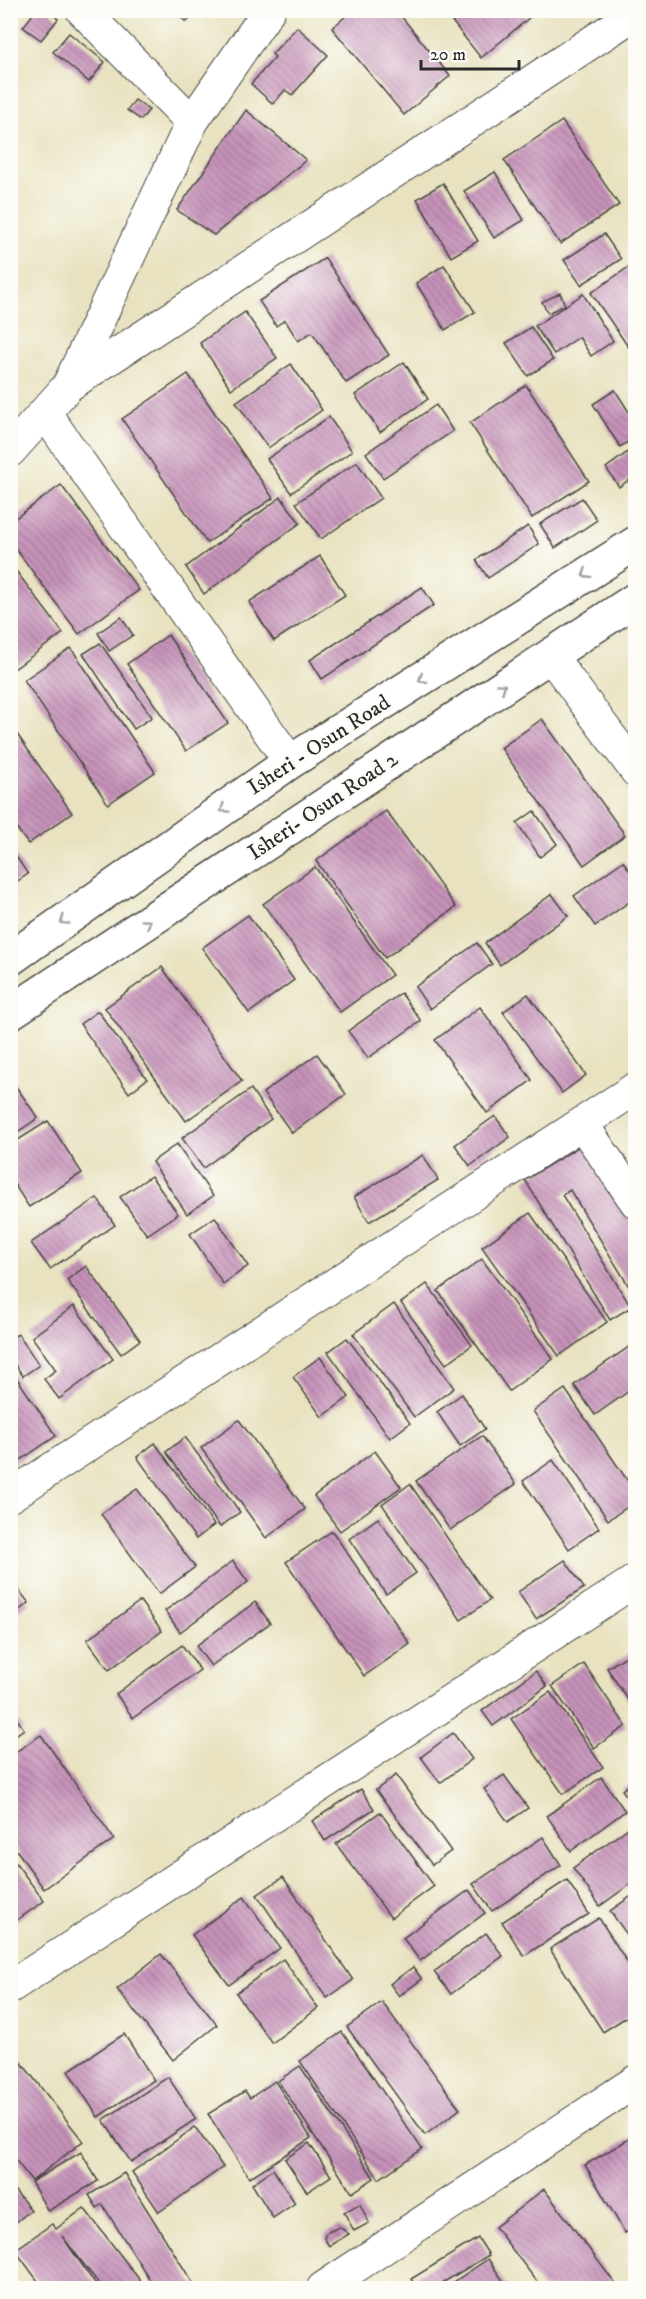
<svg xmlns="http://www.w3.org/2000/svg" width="646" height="2299" font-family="'IM FELL DW Pica',serif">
  <defs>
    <pattern id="building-back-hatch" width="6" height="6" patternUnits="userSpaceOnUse" patternTransform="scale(1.5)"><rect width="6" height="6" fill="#c692b9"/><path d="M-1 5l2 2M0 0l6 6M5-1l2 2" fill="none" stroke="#a17797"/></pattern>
  </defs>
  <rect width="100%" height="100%" fill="#fdfcf7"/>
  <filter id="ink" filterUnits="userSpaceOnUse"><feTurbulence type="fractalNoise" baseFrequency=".0167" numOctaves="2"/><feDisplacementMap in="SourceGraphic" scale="12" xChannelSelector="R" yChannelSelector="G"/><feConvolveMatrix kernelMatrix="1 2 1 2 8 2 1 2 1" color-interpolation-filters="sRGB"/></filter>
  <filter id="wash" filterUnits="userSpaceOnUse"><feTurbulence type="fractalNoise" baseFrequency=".008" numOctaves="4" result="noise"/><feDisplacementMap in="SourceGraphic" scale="24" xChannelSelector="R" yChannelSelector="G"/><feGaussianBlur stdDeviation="1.35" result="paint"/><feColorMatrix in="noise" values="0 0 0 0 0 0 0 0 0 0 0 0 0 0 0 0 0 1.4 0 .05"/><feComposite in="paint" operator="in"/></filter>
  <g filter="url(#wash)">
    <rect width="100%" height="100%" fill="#e8e2c0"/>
    <g id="blocks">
      <g fill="url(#building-back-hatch)">
        <polygon points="36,10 48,10 58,19 41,40 23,27"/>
        <polygon points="174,10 197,10 186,22"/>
        <polygon points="353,10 396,10 450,76 404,115 332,28"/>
        <polygon points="443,10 523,10 529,18 481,58"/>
        <polygon points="297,27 328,55 292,95 285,90 273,104 251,84 275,57 272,54"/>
        <polygon points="69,33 105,62 89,82 53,52"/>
        <polygon points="135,100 149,110 141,120 127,110"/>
        <polygon points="246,110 306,160 214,235 177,210"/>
        <polygon points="562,121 619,205 560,244 504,160"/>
        <polygon points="495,172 524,220 494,238 464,191"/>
        <polygon points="443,183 478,241 451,257 417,199"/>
        <polygon points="604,234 621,259 581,285 564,260"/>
        <polygon points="325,258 389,355 346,383 312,332 298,341 285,320 276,326 259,301"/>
        <polygon points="636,262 636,358 591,293"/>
        <polygon points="444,265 475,312 445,330 416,283"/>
        <polygon points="560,293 565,305 548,313 542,302"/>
        <polygon points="583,294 613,341 591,356 579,337 554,354 535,326"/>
        <polygon points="245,312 277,358 231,389 200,343"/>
        <polygon points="531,327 553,360 528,376 506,343"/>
        <polygon points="404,362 428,399 380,432 355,395"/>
        <polygon points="291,364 322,410 268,448 236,402"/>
        <polygon points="188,374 273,498 207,543 122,419"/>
        <polygon points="526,385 589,481 532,518 470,423"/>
        <polygon points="615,390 636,423 636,437 620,447 593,404"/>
        <polygon points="436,405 453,431 383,478 366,453"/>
        <polygon points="329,417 352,451 291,493 267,459"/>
        <polygon points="636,446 636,475 619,487 606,468"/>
        <polygon points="357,462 381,498 321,539 296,503"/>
        <polygon points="61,485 139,590 79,634 10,541 10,522"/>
        <polygon points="281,497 300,523 204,594 186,567"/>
        <polygon points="582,498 597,520 555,548 540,524"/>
        <polygon points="528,526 539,544 488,578 476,560"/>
        <polygon points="320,556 345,595 274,641 249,602"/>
        <polygon points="10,563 63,633 10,672"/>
        <polygon points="422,587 434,605 322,679 310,660"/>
        <polygon points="121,617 133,635 109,651 98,633"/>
        <polygon points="168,635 228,723 186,751 127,664"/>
        <polygon points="100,643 152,717 134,729 83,654"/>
        <polygon points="71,648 155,772 108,804 24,680"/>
        <polygon points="542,719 625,835 584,865 501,748"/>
        <polygon points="10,724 72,813 28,844 10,819"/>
        <polygon points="386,811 456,907 385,958 316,861"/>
        <polygon points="534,811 557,844 540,857 517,823"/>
        <polygon points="10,848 28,874 10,886"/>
        <polygon points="623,861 636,880 636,897 595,926 574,896"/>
        <polygon points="315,867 392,975 340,1012 263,904"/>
        <polygon points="552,894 568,916 500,965 485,943"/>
        <polygon points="248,915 294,980 249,1013 202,948"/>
        <polygon points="477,943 492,964 430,1009 415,987"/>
        <polygon points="162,967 242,1081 186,1121 105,1008"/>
        <polygon points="401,993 421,1021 368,1058 348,1031"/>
        <polygon points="528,994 586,1075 562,1093 503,1012"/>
        <polygon points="480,1007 532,1080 487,1113 435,1040"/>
        <polygon points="98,1011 147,1079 129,1093 80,1024"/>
        <polygon points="317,1054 346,1094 292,1133 263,1093"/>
        <polygon points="10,1078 38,1118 10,1137"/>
        <polygon points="251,1089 271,1119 203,1168 182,1138"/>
        <polygon points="495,1116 510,1137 470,1166 455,1145"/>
        <polygon points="48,1121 82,1173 29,1207 10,1178 10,1145"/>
        <polygon points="589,1140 636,1218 636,1298 570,1190 562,1195 631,1307 610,1320 525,1180"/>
        <polygon points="177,1144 213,1196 187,1214 152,1162"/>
        <polygon points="423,1155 438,1180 369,1222 354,1197"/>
        <polygon points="151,1176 178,1214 147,1235 120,1197"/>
        <polygon points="97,1198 115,1225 50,1269 31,1243"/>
        <polygon points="530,1213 607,1322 559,1356 482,1247"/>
        <polygon points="215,1217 248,1266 223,1284 190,1234"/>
        <polygon points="482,1259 553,1359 509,1391 438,1291"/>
        <polygon points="86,1266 140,1340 121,1354 67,1280"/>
        <polygon points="427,1284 472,1345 446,1364 401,1303"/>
        <polygon points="394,1304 454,1388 414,1417 353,1334"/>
        <polygon points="74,1306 113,1359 59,1399 44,1379 56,1370 32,1337"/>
        <polygon points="18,1334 39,1365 23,1376 10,1358 10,1339"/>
        <polygon points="347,1338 410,1423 390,1438 328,1352"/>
        <polygon points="636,1342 636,1386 595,1415 574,1385"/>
        <polygon points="320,1357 349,1397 322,1417 293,1377"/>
        <polygon points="10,1368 56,1436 10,1467"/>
        <polygon points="565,1389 636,1493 636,1501 608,1520 533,1411"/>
        <polygon points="462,1394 485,1429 460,1446 437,1412"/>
        <polygon points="239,1420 305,1509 266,1538 201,1448"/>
        <polygon points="482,1436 516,1484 450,1530 416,1481"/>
        <polygon points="185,1437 240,1512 220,1527 166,1452"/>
        <polygon points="155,1443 214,1525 196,1539 137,1457"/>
        <polygon points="375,1451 401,1487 340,1531 314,1496"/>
        <polygon points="553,1460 599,1528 569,1549 523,1481"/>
        <polygon points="410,1484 490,1600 461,1620 382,1504"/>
        <polygon points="137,1489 195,1567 159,1594 101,1514"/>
        <polygon points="378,1518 416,1573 386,1594 349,1539"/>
        <polygon points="332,1531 410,1644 364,1676 286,1562"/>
        <polygon points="565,1560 584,1588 536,1619 518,1592"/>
        <polygon points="233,1561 248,1582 180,1632 165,1611"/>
        <polygon points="10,1579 29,1603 10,1616"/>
        <polygon points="140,1601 162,1631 109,1670 87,1640"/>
        <polygon points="255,1602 270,1623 211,1666 196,1646"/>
        <polygon points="182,1645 200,1670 133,1718 116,1694"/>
        <polygon points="636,1650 636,1712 607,1668"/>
        <polygon points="584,1664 626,1726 594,1748 552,1686"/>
        <polygon points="536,1671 547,1686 493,1726 482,1711"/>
        <polygon points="550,1692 603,1767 563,1794 511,1719"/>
        <polygon points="10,1710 24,1729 10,1739"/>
        <polygon points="453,1733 472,1759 440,1783 421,1757"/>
        <polygon points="41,1735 114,1839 44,1889 10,1841 10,1756"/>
        <polygon points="396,1775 451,1851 432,1865 376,1790"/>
        <polygon points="504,1775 528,1808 508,1822 484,1789"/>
        <polygon points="601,1777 625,1811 571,1851 547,1816"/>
        <polygon points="636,1780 636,1808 622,1790"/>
        <polygon points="361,1789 374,1809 325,1841 312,1821"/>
        <polygon points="380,1812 434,1886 391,1918 336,1844"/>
        <polygon points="631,1826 636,1832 636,1880 600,1906 573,1868"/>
        <polygon points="543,1837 561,1865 492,1911 473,1884"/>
        <polygon points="10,1855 44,1901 10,1925"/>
        <polygon points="283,1877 353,1980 327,1998 257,1895"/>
        <polygon points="567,1880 589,1914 524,1956 502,1922"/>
        <polygon points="469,1890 485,1913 420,1961 403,1938"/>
        <polygon points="636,1893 636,1947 610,1911"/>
        <polygon points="244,1897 280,1948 229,1985 192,1935"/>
        <polygon points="599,1918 636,1976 636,2011 603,2032 550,1949"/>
        <polygon points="486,1933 503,1956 451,1994 434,1972"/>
        <polygon points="161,1954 217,2025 173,2060 117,1989"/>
        <polygon points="283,1959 318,2008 272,2043 236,1993"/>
        <polygon points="413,1967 422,1979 399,1996 390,1984"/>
        <polygon points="382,2002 460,2109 425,2135 347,2027"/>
        <polygon points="342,2032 422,2149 379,2179 300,2061"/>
        <polygon points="124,2034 154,2080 98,2117 68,2071"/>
        <polygon points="21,2062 83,2141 32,2181 10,2153 10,2070"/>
        <polygon points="300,2066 374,2178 352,2193 278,2081"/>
        <polygon points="168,2077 196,2119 131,2162 103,2120"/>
        <polygon points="275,2081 311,2138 249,2178 208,2114 245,2091 250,2098"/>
        <polygon points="195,2127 223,2167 159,2212 132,2172"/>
        <polygon points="634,2136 636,2139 636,2227 625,2233 585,2165"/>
        <polygon points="309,2143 331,2176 307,2192 285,2159"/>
        <polygon points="81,2152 98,2181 48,2211 31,2182"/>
        <polygon points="273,2169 295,2203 273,2218 252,2184"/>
        <polygon points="124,2173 196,2288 155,2288 102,2204 97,2208 89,2195"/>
        <polygon points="10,2185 31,2210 10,2227"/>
        <polygon points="544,2189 617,2286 614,2288 542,2288 495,2227"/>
        <polygon points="360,2204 369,2223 354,2231 344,2212"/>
        <polygon points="84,2208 146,2288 102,2288 62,2236 98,2288 43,2288 15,2250 52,2224 56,2229"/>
        <polygon points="339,2227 349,2234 329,2246 324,2238 326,2233"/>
        <polygon points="478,2238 489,2255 434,2288 417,2288 411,2279"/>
        <polygon points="488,2259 508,2288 445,2288"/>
      </g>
    </g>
  </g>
  <g filter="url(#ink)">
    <use href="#blocks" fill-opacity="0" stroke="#474641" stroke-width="1.5"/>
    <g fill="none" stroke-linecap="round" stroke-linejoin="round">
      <g stroke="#474641" stroke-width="34">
        <g id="street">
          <polyline points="82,10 192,122"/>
          <polyline points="68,386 192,122 269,10"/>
          <polyline points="45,413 290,762"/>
          <polyline points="10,451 68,386 636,13"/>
          <polyline points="550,655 636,771"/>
          <polyline points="582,1124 636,1202"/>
          <polyline points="10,1496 636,1088"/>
          <polyline points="10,1987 636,1580"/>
          <polyline points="323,2288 636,2081"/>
        </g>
      </g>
      <g stroke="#474641" stroke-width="36">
        <g id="secondary">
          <polyline points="10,959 290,762 636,543"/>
          <polyline points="10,1013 636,599"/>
        </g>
      </g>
      <use href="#street" stroke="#fff" stroke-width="32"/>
      <use href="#secondary" stroke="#fff" stroke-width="33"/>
    </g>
    <defs><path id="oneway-chevron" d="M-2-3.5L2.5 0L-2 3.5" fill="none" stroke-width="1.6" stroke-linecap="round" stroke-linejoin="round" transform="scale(1.5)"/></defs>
    <g stroke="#a0a0a0">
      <use href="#oneway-chevron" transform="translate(586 574) rotate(148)"/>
      <use href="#oneway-chevron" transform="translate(422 679) rotate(148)"/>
      <use href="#oneway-chevron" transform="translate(502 687) rotate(-34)"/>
      <use href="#oneway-chevron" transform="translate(224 809) rotate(145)"/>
      <use href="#oneway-chevron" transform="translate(64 921) rotate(145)"/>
      <use href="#oneway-chevron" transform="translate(147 923) rotate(-34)"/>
    </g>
  </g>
  <g text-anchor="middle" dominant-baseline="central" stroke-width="5" stroke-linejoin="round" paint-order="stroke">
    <g font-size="22" fill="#2b2b2b" stroke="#fdfcf7">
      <text transform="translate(319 745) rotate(-33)">Isheri - Osun Road</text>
      <text transform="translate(323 806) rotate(-34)">Isheri- Osun Road 2</text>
    </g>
  </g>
  <rect width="646" height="2299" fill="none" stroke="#fdfcf7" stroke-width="36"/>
  <path d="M421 60v9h98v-9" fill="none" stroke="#2b2b2b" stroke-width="3"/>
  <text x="430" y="60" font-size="18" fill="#2b2b2b" stroke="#fdfcf7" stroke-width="4.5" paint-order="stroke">20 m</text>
</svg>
